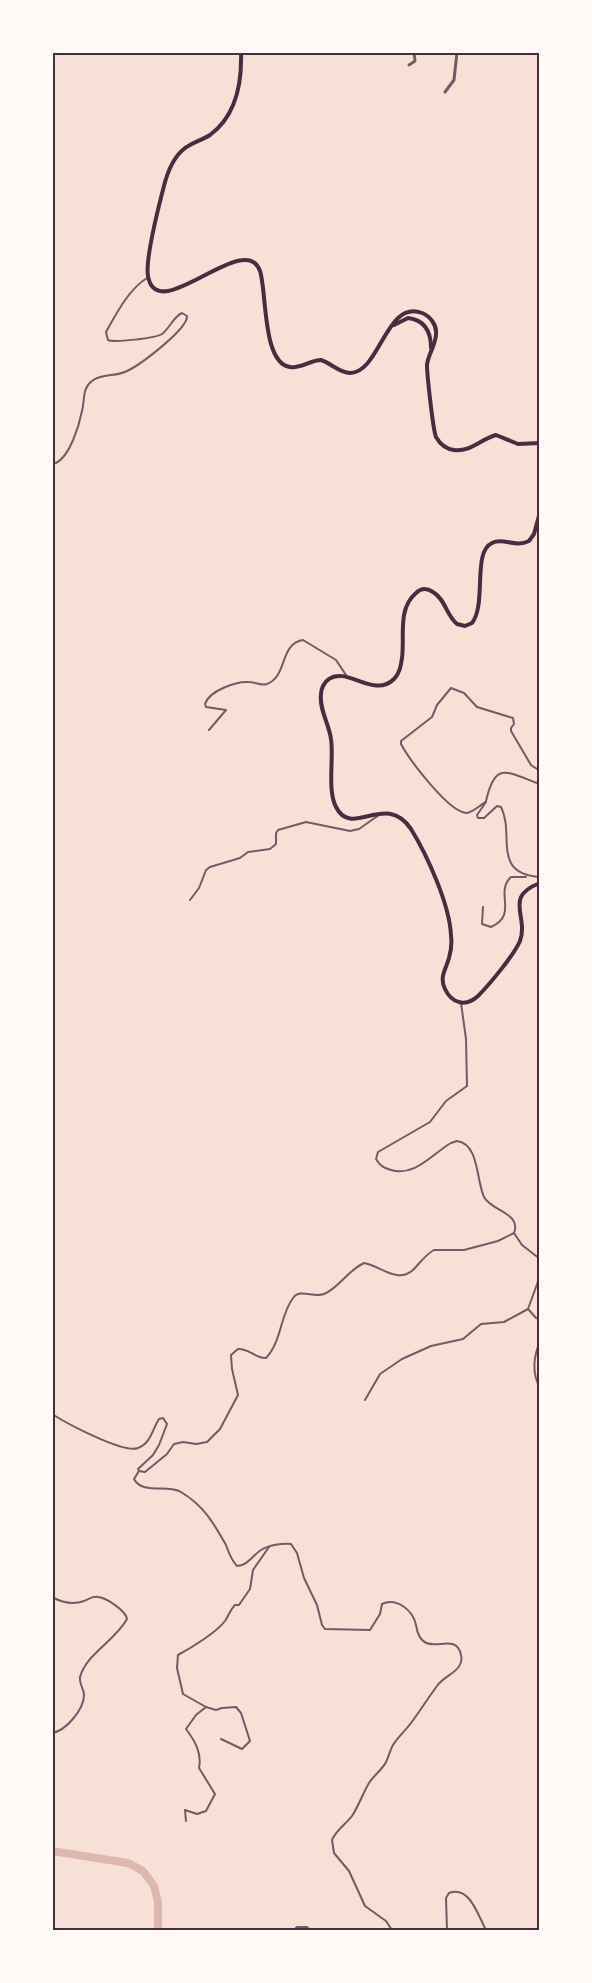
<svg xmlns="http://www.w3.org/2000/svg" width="592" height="1983" font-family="Rubik,sans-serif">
  <rect width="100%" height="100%" fill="#f7e1d7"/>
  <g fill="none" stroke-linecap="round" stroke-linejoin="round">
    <polyline stroke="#dcb8b0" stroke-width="8" points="52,1851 128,1863 143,1871 154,1886 158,1902 158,1930"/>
    <g stroke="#755966" stroke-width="2">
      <path d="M 52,462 L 56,463 C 70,456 79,426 82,411 C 85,400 82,388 92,381 C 102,373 116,377 127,371 C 140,365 188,329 187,316 L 182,313 C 173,317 170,328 162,334 C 156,338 114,343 108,340 L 106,332 C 116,314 129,289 147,278"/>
      <path d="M 209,730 L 226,710 L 206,707 L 205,704 C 209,691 236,681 249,682 C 255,682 261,686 267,684 C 288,676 279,644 303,640 L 336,660 L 346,675"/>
      <path d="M 486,801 C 495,762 505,771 537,783 L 540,781"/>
      <path d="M 486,802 C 481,804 474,812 467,813 C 449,813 409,759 401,744 L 401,741 L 432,717 L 437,705 L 451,688 L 464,693 L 477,707 L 513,718 L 514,724 L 511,728 L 511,731 L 531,765 L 540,771"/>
      <path d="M 486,802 L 477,815 L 478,818 L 484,818 L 497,806 L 501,807 C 515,834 491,874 540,877"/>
      <polyline points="190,900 199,888 206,870 210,867 240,858 248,852 270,849 276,844 276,833 278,830 306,822 350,831 359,829 379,815"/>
      <path d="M 483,907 L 482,924 L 491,927 C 519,914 494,893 511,877 L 526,877"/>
      <polyline points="514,1233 522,1245 540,1259"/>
      <polyline points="529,1310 536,1318 540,1319"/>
      <path d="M 540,1342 C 533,1357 532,1374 540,1388"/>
      <polyline points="365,1400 380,1374 402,1359 431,1346 463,1339 481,1324 504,1322 528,1309 540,1276"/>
      <path d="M 52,1414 C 66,1423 124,1454 138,1448 C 151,1443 152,1430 159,1419 L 163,1418 L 167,1424 L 159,1445 L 153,1455 L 138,1469 L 139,1471 L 145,1472 L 167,1454 L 174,1444 L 183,1442 L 196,1444 L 207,1442 L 220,1429 L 238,1395 L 232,1369 L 231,1355 L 238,1349 C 249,1348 256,1359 266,1358 C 282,1341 280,1315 293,1298 C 300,1288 313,1298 324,1294 C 339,1288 347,1271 364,1263 C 381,1266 397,1284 413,1270 C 420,1263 425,1255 434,1250 L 464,1250 L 498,1241 L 514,1233 C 522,1213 491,1211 484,1197 C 476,1179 479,1144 457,1141 L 451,1143 C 432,1154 415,1177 391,1170 C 384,1168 380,1166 376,1159 L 378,1152 L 430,1122 L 446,1101 L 467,1086 L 466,1039 L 461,1003"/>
      <path d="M 139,1471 L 134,1479 C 142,1495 169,1484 181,1492 C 204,1506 213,1522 226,1545 C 229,1553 231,1560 237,1566 C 247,1566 253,1555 261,1550 C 269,1545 282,1543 291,1544 L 297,1553 L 304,1578 L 317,1605 L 322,1625 L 325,1629 L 370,1630 L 380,1614 L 382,1604 C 396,1597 413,1610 416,1625 C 422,1664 455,1627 461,1655 C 465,1671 444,1675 437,1686 C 428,1698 420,1711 411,1723 C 405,1731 398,1737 393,1745 C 390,1750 389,1756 386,1762 C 382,1770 374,1775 369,1783 C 363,1793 359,1805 352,1816 C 346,1824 336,1830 332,1840 L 334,1853 L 349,1871 L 365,1906 L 386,1921 L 392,1930"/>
      <path d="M 52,1597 C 63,1603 73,1605 84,1601 C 89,1599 92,1596 98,1597 C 107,1598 126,1611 127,1619 C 115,1641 87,1653 80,1677 C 79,1684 84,1689 84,1695 C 84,1709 66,1731 52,1733"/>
      <path d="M 221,1739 L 242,1749 L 250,1741 L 241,1713 L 236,1707 L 222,1708 L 216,1710 L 206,1707 L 183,1694 L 177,1668 L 178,1655 C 191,1648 217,1632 225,1621 C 229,1615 230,1610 235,1605 L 239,1605 L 250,1589 L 253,1570 L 269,1547"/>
      <path d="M 186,1821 L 185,1810 L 197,1814 L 206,1811 L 215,1794 L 199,1768 C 202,1753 195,1741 186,1729 L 196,1715 L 206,1707"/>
      <polyline points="294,1930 297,1927 307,1927 310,1930"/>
      <path d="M 447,1930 L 446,1898 L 449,1893 C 470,1885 478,1916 486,1930"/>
      <polyline points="511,1930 521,1930"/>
    </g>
    <g stroke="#755966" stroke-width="3">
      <polyline points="409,65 415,61 414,52"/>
      <polyline points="445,92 454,80 457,52"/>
    </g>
    <g stroke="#4a2c40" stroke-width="4">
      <path d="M 241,52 C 242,82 236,116 210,135 C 204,139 197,141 190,145 C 176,152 169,168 165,182 C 160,201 145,259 148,276 C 157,328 245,228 260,271 C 267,292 262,363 290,367 C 300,369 311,360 321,360 C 331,363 339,373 350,373 C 380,373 386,299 422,313 C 430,316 437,325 436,334 C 436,345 428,354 427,365 C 427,374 433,430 436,437 C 440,444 446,449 454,450 C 471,452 481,439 496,435 L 518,444 L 540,443"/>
      <path d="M 394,325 L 408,318 C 425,320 431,332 431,348"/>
      <path d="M 540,512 L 534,534 L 529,541 C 515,548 503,537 492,543 C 472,552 487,604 472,623 L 465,626 L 457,624 C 446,615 446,600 433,592 C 427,588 421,588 416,593 C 397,609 405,637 402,658 C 401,665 400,673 394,679 C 374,699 347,666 329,679 C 324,682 321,689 321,694 C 319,709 329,724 331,739 C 334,758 327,790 336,807 C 352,839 385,791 411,829 C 427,855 450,905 451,936 C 452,943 451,951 449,958 C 446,969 439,977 445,989 C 452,1004 466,1007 478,996 C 489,985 514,955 520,941 C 529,916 503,897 540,883"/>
    </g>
  </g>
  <rect width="592" height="1983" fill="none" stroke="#fffaf5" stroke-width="108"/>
  <rect x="54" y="54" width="484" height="1875" fill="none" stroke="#4a2c40" stroke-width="2"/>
</svg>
